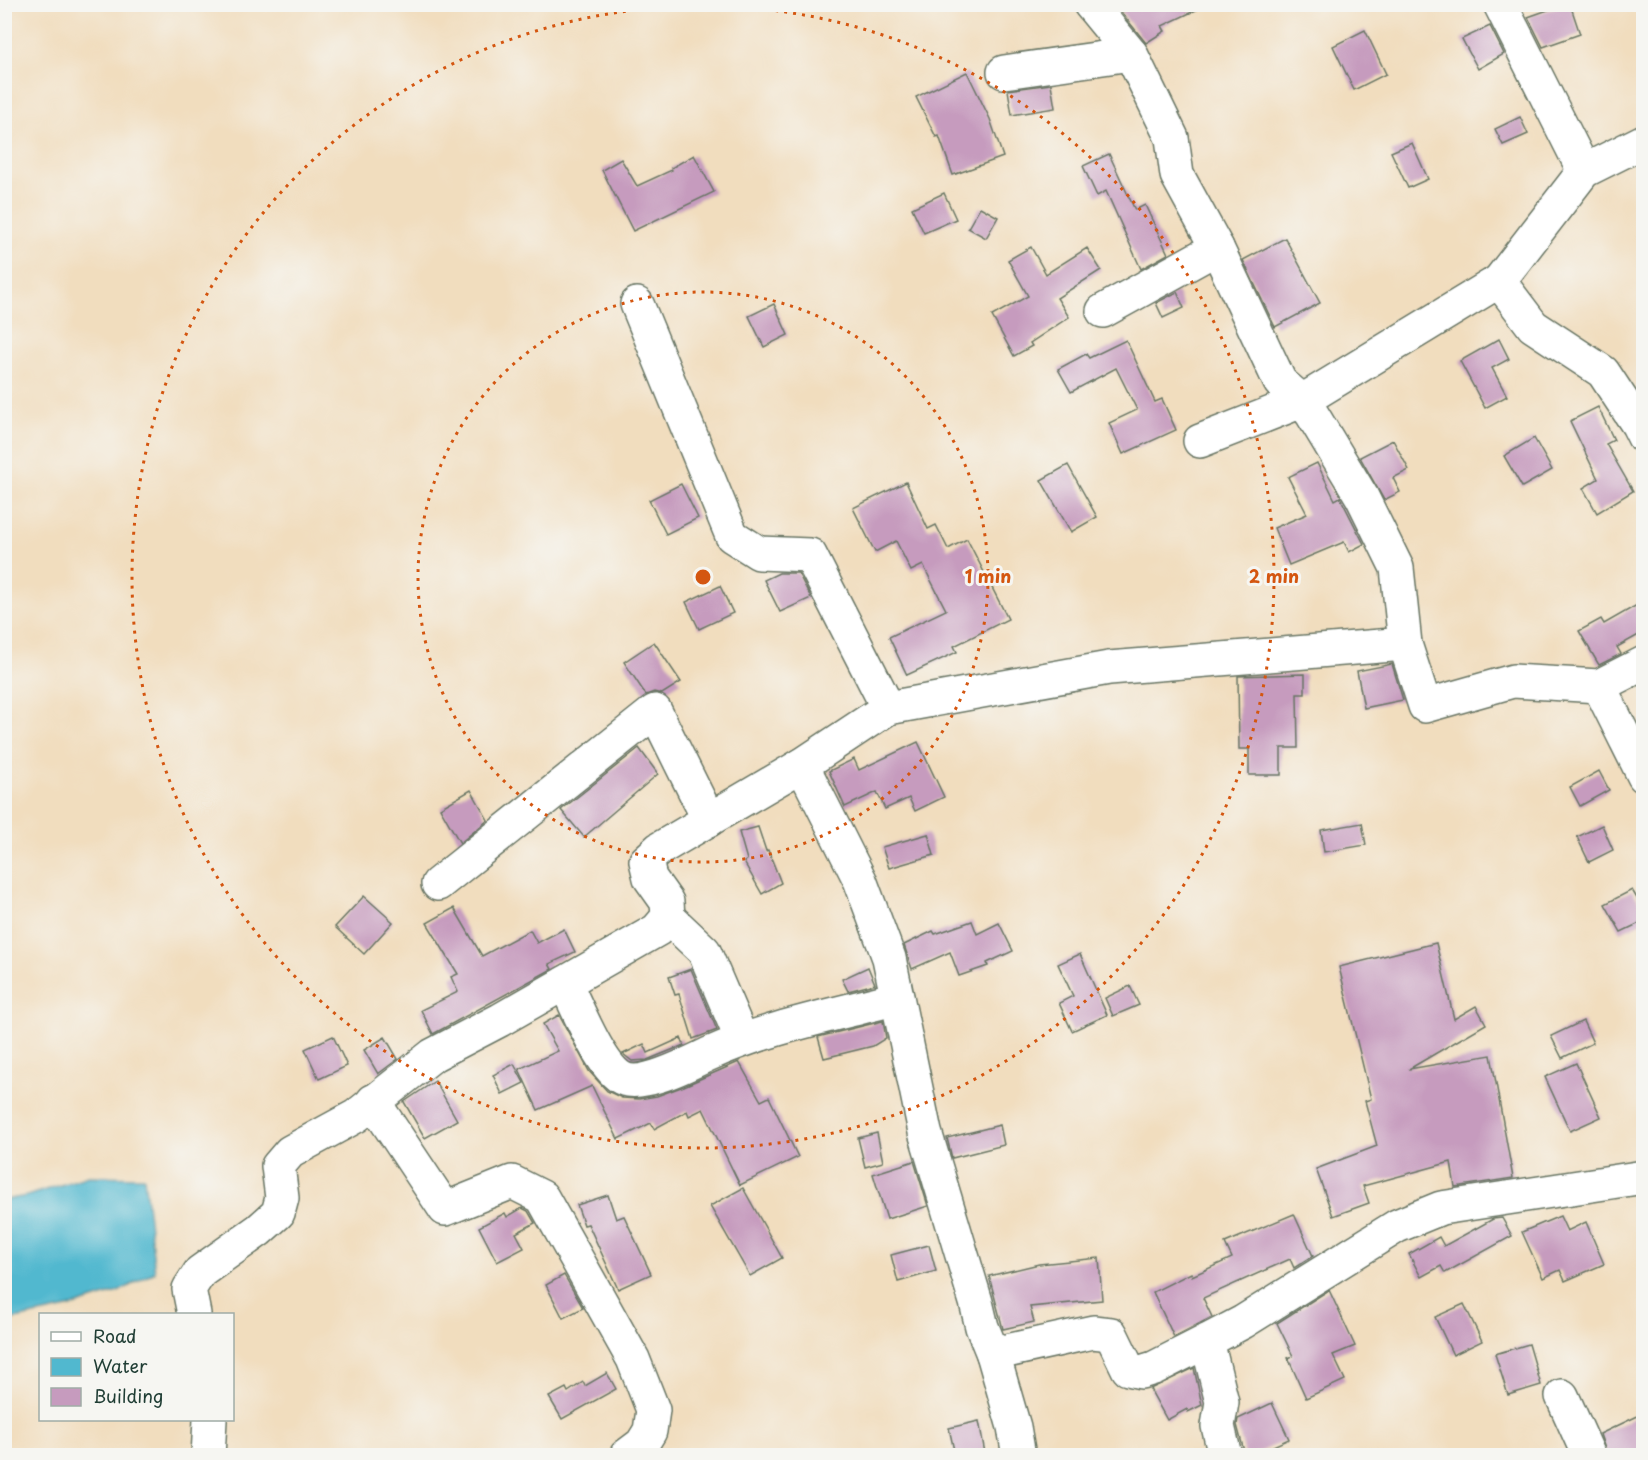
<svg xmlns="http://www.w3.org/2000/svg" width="1648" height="1460" font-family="'Playpen Sans',sans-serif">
  <rect width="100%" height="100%" fill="#f6f6f2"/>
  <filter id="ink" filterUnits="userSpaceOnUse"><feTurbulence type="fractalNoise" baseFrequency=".0167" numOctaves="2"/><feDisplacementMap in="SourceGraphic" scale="12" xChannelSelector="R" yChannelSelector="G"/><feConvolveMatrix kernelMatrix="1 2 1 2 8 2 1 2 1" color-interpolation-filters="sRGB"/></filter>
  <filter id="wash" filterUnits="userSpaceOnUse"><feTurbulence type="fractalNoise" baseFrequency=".008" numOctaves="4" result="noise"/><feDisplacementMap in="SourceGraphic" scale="24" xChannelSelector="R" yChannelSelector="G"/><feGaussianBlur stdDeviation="1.35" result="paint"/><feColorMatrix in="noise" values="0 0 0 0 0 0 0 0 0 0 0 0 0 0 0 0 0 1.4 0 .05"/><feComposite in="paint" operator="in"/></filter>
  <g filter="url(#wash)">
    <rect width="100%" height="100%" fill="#f1ddbe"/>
    <polygon fill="#51b8cf" stroke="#387a82" stroke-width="1.5" points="88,1176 144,1177 155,1272 118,1292 68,1308 5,1321 5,1200 27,1196"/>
    <g id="blocks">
      <g fill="#c69bbe">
        <polygon points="1134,4 1209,4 1162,26 1165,31 1146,43 1121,12"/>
        <polygon points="1565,4 1570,4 1580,34 1543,47 1528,17"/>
        <polygon points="1490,26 1504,54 1478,69 1462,39"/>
        <polygon points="1365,30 1386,74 1354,90 1333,46"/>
        <polygon points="967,72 990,119 1003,157 953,175 939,136 936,137 916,97"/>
        <polygon points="1051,84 1055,108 1012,115 1008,90"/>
        <polygon points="1520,117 1528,134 1503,145 1495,129"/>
        <polygon points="1412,143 1428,179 1408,188 1391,152"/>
        <polygon points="1109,154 1135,210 1145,205 1168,254 1141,269 1106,191 1097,196 1083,166"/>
        <polygon points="694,155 714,192 633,231 602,170 621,159 637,186 672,170 671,168"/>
        <polygon points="944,193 956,219 924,233 912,208"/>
        <polygon points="980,207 998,217 986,238 968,228"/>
        <polygon points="1285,238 1320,303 1275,327 1243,260"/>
        <polygon points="1031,247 1046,274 1087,248 1101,270 1057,298 1069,317 1030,343 1032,346 1014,356 992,316 1028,296 1008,260"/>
        <polygon points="1177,292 1184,308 1163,318 1156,303"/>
        <polygon points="774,304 788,335 764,347 749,316"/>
        <polygon points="1499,339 1509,359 1492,368 1507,396 1485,408 1460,361"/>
        <polygon points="1126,340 1155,402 1162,399 1176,430 1123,454 1109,423 1137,410 1116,368 1071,392 1058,369 1086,354 1089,358"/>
        <polygon points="1598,407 1614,440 1606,444 1633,491 1597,513 1583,488 1598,479 1570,421"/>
        <polygon points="1534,438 1552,470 1522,487 1504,456"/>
        <polygon points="1393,440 1409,470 1393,478 1400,492 1384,500 1360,457"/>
        <polygon points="1317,463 1335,500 1340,497 1364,544 1349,552 1344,542 1289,565 1274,528 1307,514 1288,477"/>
        <polygon points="1068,465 1097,517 1071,532 1041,480"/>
        <polygon points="906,482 928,529 936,525 948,549 967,539 1008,619 954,646 957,652 907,675 889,637 946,610 923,565 911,571 896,541 875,552 853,508"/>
        <polygon points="681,484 698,518 666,534 649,500"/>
        <polygon points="779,573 798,573 811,598 780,612 764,580"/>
        <polygon points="720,586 733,613 699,629 686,602"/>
        <polygon points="1644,601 1644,632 1617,647 1621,654 1599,665 1579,631 1601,619 1604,624"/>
        <polygon points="654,642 681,682 662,694 654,692 646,695 624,662"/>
        <polygon points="1392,664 1403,700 1364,708 1357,671"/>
        <polygon points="1305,674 1305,694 1297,694 1298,748 1281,748 1281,775 1249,775 1249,749 1239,749 1238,676"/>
        <polygon points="918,742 944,797 915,811 909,798 885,809 877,792 845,807 829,771 854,759 859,770"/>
        <polygon points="639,748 658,774 584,837 561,810"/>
        <polygon points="1599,771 1609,790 1580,806 1570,787"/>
        <polygon points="471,790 488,820 460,843 440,808"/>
        <polygon points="1362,823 1366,845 1324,852 1321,830"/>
        <polygon points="1602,825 1613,850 1589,862 1577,837"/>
        <polygon points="758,827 766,851 768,850 781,883 762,894 744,862 747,860 739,832"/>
        <polygon points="928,834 934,855 889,868 882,847"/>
        <polygon points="1632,890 1644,910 1644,921 1621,932 1605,904"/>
        <polygon points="364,896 393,922 364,954 335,927"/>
        <polygon points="454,908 482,956 530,930 537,943 564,929 575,952 549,964 552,969 433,1034 421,1010 458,992 451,977 458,974 427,923"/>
        <polygon points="972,921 977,934 999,923 1013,951 987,963 988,966 959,976 950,952 912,969 904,945 933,931 935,934"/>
        <polygon points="1436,943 1454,1019 1476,1006 1486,1024 1409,1069 1491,1055 1513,1178 1455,1187 1451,1162 1363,1186 1369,1203 1333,1216 1316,1169 1377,1146 1365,1101 1371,1099 1339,967"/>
        <polygon points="1080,954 1107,1015 1072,1031 1059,1003 1073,996 1058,964"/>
        <polygon points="868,967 875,984 848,991 842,979"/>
        <polygon points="691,969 717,1030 693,1039 679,994 675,995 669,977"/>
        <polygon points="1130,986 1139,1005 1113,1016 1105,998"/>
        <polygon points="559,1015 589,1071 607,1091 622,1098 639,1099 657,1096 684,1086 739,1062 761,1101 769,1097 798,1157 740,1185 703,1109 689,1116 687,1111 654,1129 651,1123 618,1139 592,1086 538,1110 519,1069 558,1051 543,1024"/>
        <polygon points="883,1021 886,1038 873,1046 824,1058 818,1037"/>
        <polygon points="1583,1021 1593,1043 1562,1058 1551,1036"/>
        <polygon points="333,1036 347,1066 319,1079 305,1049"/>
        <polygon points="385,1037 398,1059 378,1074 364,1050"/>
        <polygon points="681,1038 684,1045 647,1060 632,1061 623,1054 644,1044 648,1053"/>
        <polygon points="1576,1063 1601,1117 1570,1131 1545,1077"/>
        <polygon points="514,1064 524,1083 502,1094 493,1075"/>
        <polygon points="435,1081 457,1120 425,1138 404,1102"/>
        <polygon points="1000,1125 1004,1145 952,1158 947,1138"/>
        <polygon points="877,1133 883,1162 865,1167 858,1138"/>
        <polygon points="914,1161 928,1206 887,1219 873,1174"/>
        <polygon points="743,1188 782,1258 750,1276 710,1206"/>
        <polygon points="608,1195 616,1219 624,1216 651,1274 618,1289 588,1224 584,1225 577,1205"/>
        <polygon points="522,1208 528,1211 535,1223 516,1233 524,1248 497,1262 479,1227 505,1213 507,1217"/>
        <polygon points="1294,1214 1313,1256 1294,1268 1290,1259 1203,1298 1212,1317 1174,1337 1153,1292 1191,1273 1192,1276 1232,1258 1225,1243"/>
        <polygon points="1560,1216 1567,1231 1586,1222 1604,1264 1565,1281 1560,1270 1543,1278 1522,1232"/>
        <polygon points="1502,1218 1512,1236 1445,1273 1441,1266 1421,1277 1409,1254 1439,1237 1444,1246 1493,1219"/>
        <polygon points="929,1245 936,1271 898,1282 891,1255"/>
        <polygon points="1099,1258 1102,1300 1030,1307 1034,1322 1003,1329 989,1276 1039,1264"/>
        <polygon points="564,1275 583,1308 563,1318 546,1285"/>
        <polygon points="1329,1290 1355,1346 1333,1355 1345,1380 1306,1398 1288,1358 1293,1356 1277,1323"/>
        <polygon points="1464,1304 1482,1341 1453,1355 1435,1317"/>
        <polygon points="1529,1344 1541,1385 1508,1395 1495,1354"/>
        <polygon points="1194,1368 1202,1405 1188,1412 1187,1409 1167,1420 1150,1389"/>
        <polygon points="607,1373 616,1389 562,1419 549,1397 566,1388 568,1392 583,1382 585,1386"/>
        <polygon points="1272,1403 1289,1439 1253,1455 1245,1455 1237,1425 1238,1419"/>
        <polygon points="1644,1413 1644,1455 1607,1455 1600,1434"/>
        <polygon points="979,1421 985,1453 975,1455 955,1455 949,1428"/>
      </g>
    </g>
  </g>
  <g filter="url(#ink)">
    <use href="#blocks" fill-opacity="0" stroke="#687564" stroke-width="1.5"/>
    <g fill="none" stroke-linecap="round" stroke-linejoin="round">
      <g stroke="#687564" stroke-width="36">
        <g id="minor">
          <polyline points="1090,4 1131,54 1172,138 1177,175 1217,248 1280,382 1302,401 1200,441"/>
          <polyline points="1500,4 1584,171"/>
          <polyline points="1004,72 1131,54"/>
          <polyline points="1499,281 1584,171 1644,141"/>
          <polyline points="637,304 732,536 759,553 810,555 888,708"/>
          <polyline points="1103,311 1217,248"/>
          <polyline points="1644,437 1638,425 1603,372 1533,326 1499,281 1302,401 1312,414 1362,497 1397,568 1405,644 1425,706 1513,681 1599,686 1644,663"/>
          <polyline points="1599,686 1644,776"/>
          <polyline points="802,765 888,708 1109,668 1405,644"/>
          <polyline points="438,884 655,711 709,820"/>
          <polyline points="668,917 704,951 742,1040"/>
          <path d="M 565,983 C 577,1007 599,1063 620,1077 C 639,1090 690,1063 709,1054 C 769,1027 834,1015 897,998"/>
          <polyline points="373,1101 445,1209 512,1182 542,1197 633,1359 653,1410 650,1431 642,1444 626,1456"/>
          <polyline points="194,1314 189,1289 200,1272 259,1230 278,1213 282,1198 278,1166 290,1152 356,1116 433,1055 500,1020 657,930 668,917 667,902 650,878 646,861 659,849 802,765 860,880 889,958 925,1132 976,1302 982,1327 993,1354 1093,1332 1111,1334 1128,1369 1141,1372 1154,1368 1207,1341 1243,1322 1397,1226 1441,1208 1644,1177"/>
          <polyline points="1207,1341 1222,1402 1218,1426 1225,1456"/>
          <polyline points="993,1354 1014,1427 1019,1456"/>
          <polyline points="1562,1396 1589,1456"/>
          <polyline points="208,1456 210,1420"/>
        </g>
      </g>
      <use href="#minor" stroke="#fff" stroke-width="33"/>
    </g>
  </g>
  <g fill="none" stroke="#d45610" stroke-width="3" stroke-dasharray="3 6">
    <circle cx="703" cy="577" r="285"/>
    <circle cx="703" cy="577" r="571"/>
  </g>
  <circle cx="703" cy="577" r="9" fill="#d45610" stroke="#f6f6f2" stroke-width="3"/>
  <g font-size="18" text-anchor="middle" font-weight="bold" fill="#d45610" stroke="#f6f6f2" stroke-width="6" stroke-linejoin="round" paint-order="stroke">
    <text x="988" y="583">1 min</text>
    <text x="1274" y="583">2 min</text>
  </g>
  <rect width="1648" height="1460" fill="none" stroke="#f6f6f2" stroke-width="24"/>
  <rect x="39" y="1313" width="195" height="108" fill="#f6f6f2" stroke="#a0aca6" stroke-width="1.5"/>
  <rect x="51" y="1332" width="30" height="9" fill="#ffffff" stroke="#a0aca6" stroke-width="1.5"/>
  <text x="93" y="1343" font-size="18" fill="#1f3d34">Road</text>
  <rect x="51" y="1358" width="30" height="18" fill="#51b8cf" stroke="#a0aca6" stroke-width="1.5"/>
  <text x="93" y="1373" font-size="18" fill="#1f3d34">Water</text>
  <rect x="51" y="1388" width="30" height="18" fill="#c69bbe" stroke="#a0aca6" stroke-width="1.5"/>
  <text x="93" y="1403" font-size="18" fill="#1f3d34">Building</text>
</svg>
